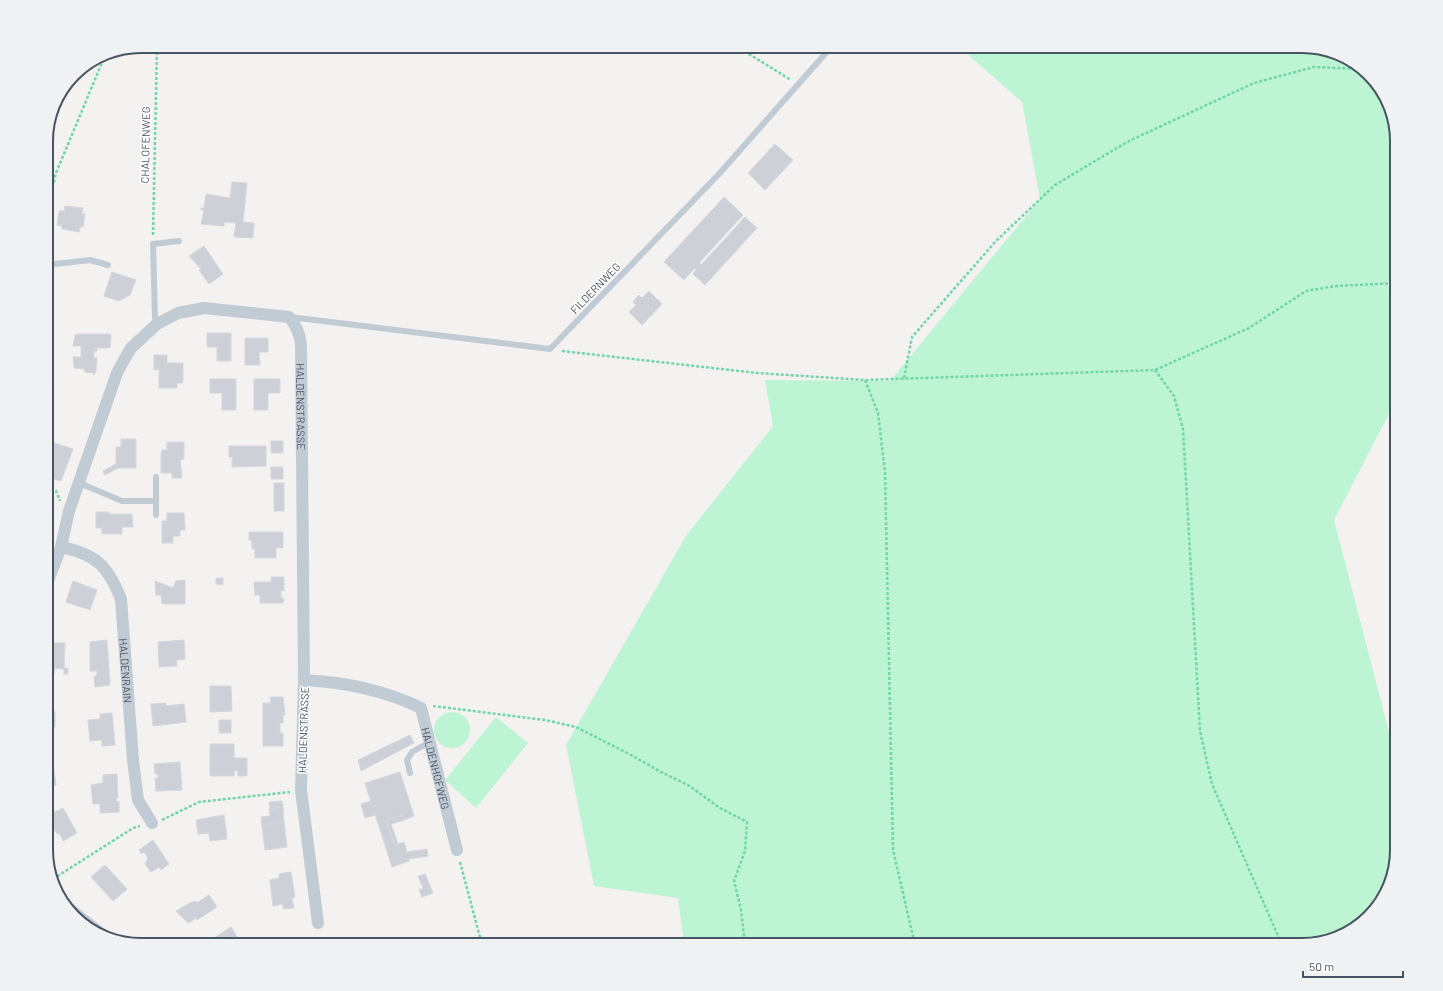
<svg xmlns="http://www.w3.org/2000/svg" width="1443" height="991" font-family="Barlow,sans-serif">
  <rect width="100%" height="100%" fill="#f4f1f1"/>
  <g fill="#bdf4d4">
    <polygon points="958,46 1301,46 1355,62 1387,99 1397,141 1397,281 1388,281 1397,356 1397,398 1334,520 1397,763 1397,850 1381,903 1344,935 1302,945 684,945 678,898 594,886 566,745 686,536 773,426 765,380 890,381 1040,199 1022,102"/>
    <circle cx="452" cy="730" r="18"/>
    <polygon points="496,717 528,743 476,808 445,780"/>
  </g>
  <g fill="#cdd0d6" stroke="#d5d7dd">
    <polygon points="775,144 793,160 765,190 748,173"/>
    <polygon points="232,182 247,183 243,222 254,223 253,238 234,237 236,223 224,222 224,226 201,224 204,210 201,210 201,208 204,208 206,194 230,198"/>
    <polygon points="724,197 743,215 699,263 701,265 745,217 757,228 705,285 693,274 696,270 695,268 684,280 664,262"/>
    <polygon points="65,206 83,208 82,214 85,214 83,227 80,227 79,232 62,229 62,226 57,225 59,211 64,211"/>
    <polygon points="204,246 223,274 209,284 199,270 201,269 189,256"/>
    <polygon points="112,272 136,280 130,295 119,301 104,296"/>
    <polygon points="649,291 662,304 642,325 629,312 636,305 633,302 639,295 642,298"/>
    <polygon points="207,333 231,333 231,361 217,361 217,347 207,347"/>
    <polygon points="79,334 110,334 111,336 110,348 97,348 97,351 94,351 94,358 97,358 96,370 94,375 94,373 85,372 84,369 74,368 73,357 81,357 81,346 73,346 75,335"/>
    <polygon points="245,338 268,338 268,352 259,352 260,365 245,365"/>
    <polygon points="154,355 167,355 167,363 183,363 183,383 177,383 177,388 159,388 159,369 154,370"/>
    <polygon points="210,379 236,379 236,410 222,410 222,393 210,393"/>
    <polygon points="254,379 280,379 280,393 268,393 268,410 254,410"/>
    <polygon points="121,439 136,439 136,468 118,468 117,464 116,464 116,447 121,447"/>
    <polygon points="46,440 73,449 61,481 50,478 50,462 46,461"/>
    <rect x="271" y="441" width="12" height="12"/>
    <polygon points="167,442 184,442 184,459 180,460 182,478 172,478 172,473 161,473 161,455 162,450 167,450"/>
    <polygon points="229,446 266,446 266,466 232,467 232,457 229,457"/>
    <polygon points="116,464 117,464 118,468 105,475 103,471"/>
    <rect x="271" y="467" width="12" height="12"/>
    <rect x="274" y="483" width="10" height="28"/>
    <polygon points="96,512 109,512 109,514 132,514 133,527 122,527 122,534 102,534 102,528 96,528"/>
    <polygon points="167,513 184,513 185,530 180,530 180,536 173,536 173,543 162,543 162,521 167,521"/>
    <polygon points="249,532 283,532 283,548 276,548 276,558 255,558 255,549 252,549 252,541 249,540"/>
    <polygon points="271,577 284,577 284,591 281,590 281,598 284,598 283,603 260,603 260,595 255,595 254,582 271,582"/>
    <polygon points="216,578 223,578 223,585 216,584"/>
    <polygon points="185,580 185,604 162,604 161,595 156,595 155,581 173,588 176,581"/>
    <polygon points="73,581 97,590 90,610 66,602"/>
    <polygon points="107,640 110,685 95,687 94,677 97,675 97,671 90,671 90,642"/>
    <polygon points="184,640 185,659 176,660 177,666 159,667 158,642"/>
    <polygon points="50,643 65,643 64,668 68,668 68,674 64,674 64,669 55,668 54,673 46,670 46,653 50,653"/>
    <polygon points="210,686 231,686 232,711 210,712"/>
    <polygon points="270,697 283,697 285,715 283,715 283,723 280,723 280,733 283,733 283,746 263,746 263,703 271,703"/>
    <polygon points="166,703 166,706 184,704 186,722 153,726 151,704"/>
    <rect x="46" y="712" width="9" height="15"/>
    <polygon points="112,713 115,745 102,746 102,740 90,741 88,720 100,719 100,714"/>
    <rect x="219" y="720" width="12" height="13"/>
    <polygon points="410,735 414,743 361,771 358,760"/>
    <polygon points="210,744 234,744 234,758 247,758 247,776 238,776 238,771 234,771 234,776 210,776"/>
    <polygon points="180,762 182,790 156,791 155,778 158,778 158,774 155,774 154,764"/>
    <polygon points="46,763 53,763 56,785 46,788"/>
    <polygon points="400,772 414,816 404,820 402,815 386,820 395,845 404,842 407,852 427,849 428,856 409,859 409,861 392,867 365,783"/>
    <polygon points="117,774 118,798 116,799 116,802 119,801 119,812 100,813 100,804 93,804 91,785 103,783 103,775"/>
    <polygon points="282,801 283,807 270,809 269,802"/>
    <polygon points="371,801 375,815 365,818 361,804"/>
    <polygon points="283,807 284,822 262,825 261,817 270,816 269,809"/>
    <polygon points="63,808 77,833 63,841 59,833 57,834 47,816"/>
    <polygon points="224,815 227,839 210,841 209,833 198,834 196,820"/>
    <polygon points="402,815 404,820 391,824 398,844 395,845 386,820"/>
    <polygon points="284,822 287,847 265,850 262,825"/>
    <polygon points="153,840 169,864 161,870 159,867 151,872 145,864 148,858 144,852 142,854 139,850"/>
    <polygon points="105,865 127,889 113,901 91,877"/>
    <polygon points="291,872 295,897 292,898 294,908 283,909 283,904 273,906 270,880 279,878 279,874"/>
    <polygon points="425,874 433,893 422,897 419,890 423,888 418,876"/>
    <polygon points="209,895 217,907 197,920 196,918 188,923 176,911 190,903 196,901 197,903"/>
    <polygon points="231,927 242,945 219,945 214,938"/>
    <polygon points="312,940 314,945 289,945 292,943 294,944"/>
  </g>
  <g fill="none" stroke-linecap="round" stroke-linejoin="round">
    <g stroke="#71d6a7" stroke-width="2.5" stroke-dasharray="3 2" stroke-linecap="butt">
      <polyline points="736,46 791,80"/>
      <polyline points="51,192 56,173 106,53"/>
      <polyline points="153,235 157,46"/>
      <polyline points="562,351 757,373 865,380 1155,370 1249,328 1306,291 1336,286 1397,283"/>
      <polyline points="1155,370 1174,396 1183,429 1200,731 1212,784 1282,945"/>
      <polyline points="904,378 912,337 996,241 1055,185 1127,142 1254,83 1314,67 1360,69"/>
      <polyline points="865,380 878,413 885,472 893,850 915,945"/>
      <polyline points="46,487 56,491 60,501"/>
      <polyline points="433,706 545,720 576,727 631,755 661,772 688,785 720,808 747,822 745,851 734,881 741,910 745,945"/>
      <polyline points="162,820 199,802 290,792"/>
      <polyline points="460,862 482,945"/>
      <polyline points="53,879 133,828 140,826"/>
    </g>
    <g stroke="#c1cbd4" stroke-width="6">
      <polyline points="46,211 49,200"/>
      <polyline points="46,265 90,260 108,265"/>
      <polyline points="290,317 550,349 719,174 832,46"/>
      <polyline points="157,324 155,318 153,244 179,241"/>
      <polyline points="79,483 122,501 156,501 156,477"/>
      <polyline points="156,515 156,501"/>
      <polyline points="410,773 407,760 412,752 430,742"/>
    </g>
    <g stroke="#c1cbd4" stroke-width="12">
      <path id="s1" d="M 61,547 C 96,554 108,566 121,599 L 133,760 L 138,800 L 152,823"/>
      <path id="s2" d="M 46,586 L 61,547 L 69,511 L 117,373 L 124,360 L 131,348 L 157,324 L 178,313 L 204,308 L 289,317 C 297,326 300,334 301,345 L 304,680 L 301,790 L 318,923"/>
      <path id="s3" d="M 304,680 C 344,682 386,691 421,708 L 457,850"/>
      <polyline points="70,909 99,932"/>
    </g>
  </g>
  <g text-anchor="middle" dominant-baseline="central" stroke-width="3" stroke-linejoin="round" paint-order="stroke">
    <g font-size="11" fill="#475461" stroke="#fff">
      <text transform="translate(145 145) rotate(-89)">CHALOFENWEG</text>
      <text transform="translate(595 288) rotate(-46)">FILDERNWEG</text>
      <text stroke="none"><textPath href="#s2" startOffset="517">HALDENSTRASSE</textPath></text>
      <text stroke="none"><textPath href="#s1" startOffset="156">HALDENRAIN</textPath></text>
      <text transform="translate(303 730) rotate(-88)">HALDENSTRASSE</text>
      <text stroke="none"><textPath href="#s3" startOffset="183">HALDENHOFWEG</textPath></text>
    </g>
  </g>
  <path d="M0 0H1443V991H0ZM141 53H1302A88 88 0 0 1 1390 141V850A88 88 0 0 1 1302 938H141A88 88 0 0 1 53 850V141A88 88 0 0 1 141 53Z" fill="#f0f1f2" fill-rule="evenodd"/>
  <path fill="none" stroke="#475461" stroke-width="2" d="M141 53H1302A88 88 0 0 1 1390 141V850A88 88 0 0 1 1302 938H141A88 88 0 0 1 53 850V141A88 88 0 0 1 141 53Z"/>
  <path d="M1303 971v6h100v-6" fill="none" stroke="#475461" stroke-width="2"/>
  <text x="1309" y="971" font-size="12" fill="#475461" stroke="#ffffff" stroke-width="3" paint-order="stroke">50 m</text>
</svg>
